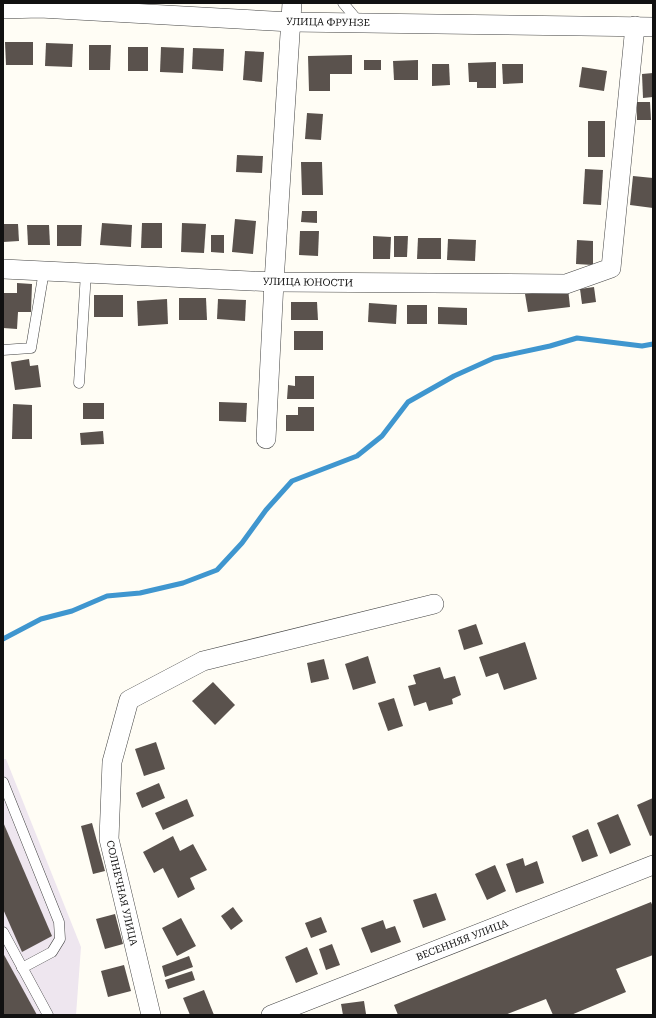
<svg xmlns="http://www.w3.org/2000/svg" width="656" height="1018" font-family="'Roboto Serif',serif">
  <rect width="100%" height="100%" fill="#fffdf5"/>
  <polygon fill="#eee6ef" points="3,759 6,759 81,947 76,1015 3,1015"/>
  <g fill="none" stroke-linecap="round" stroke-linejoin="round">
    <polyline stroke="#3f96cf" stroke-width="5" points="3,639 41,619 72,611 107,596 140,593 183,583 217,570 242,543 266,510 292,481 357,456 382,436 408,402 454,376 494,358 550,346 577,338 642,346 653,344"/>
  </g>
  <g fill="#5a524d">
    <polygon points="5,42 33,42 33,65 6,65"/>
    <polygon points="46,43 73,44 72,67 45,66"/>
    <polygon points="89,45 111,45 110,70 89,70"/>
    <rect x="128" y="47" width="20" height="24"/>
    <polygon points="161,47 184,48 183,73 160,72"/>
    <polygon points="193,48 224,49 223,71 192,69"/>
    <polygon points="245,51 264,52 262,82 243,80"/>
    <polygon points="352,55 352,74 330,74 330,91 309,91 308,56"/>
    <rect x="364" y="60" width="17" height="10"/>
    <polygon points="418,60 418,80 394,80 393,61"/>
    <polygon points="496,62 496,88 477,88 477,82 469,82 468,63"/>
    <polygon points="432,64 449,64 450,85 432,86"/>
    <polygon points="502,64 523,64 523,83 503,84"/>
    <polygon points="582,67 607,71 604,91 579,87"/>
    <polygon points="653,73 653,97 643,98 642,74"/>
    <polygon points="637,102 650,102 651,120 637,120"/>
    <polygon points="307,113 323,114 321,140 305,139"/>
    <rect x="588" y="121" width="17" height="36"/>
    <polygon points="237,155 263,156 262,173 236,172"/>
    <polygon points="301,162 322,162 323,195 302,195"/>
    <polygon points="585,169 603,170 601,205 583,204"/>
    <polygon points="633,176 653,178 653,208 630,205"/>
    <polygon points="302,211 317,211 317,223 301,222"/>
    <polygon points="235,219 256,221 253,254 232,252"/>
    <polygon points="102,223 132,225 131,247 100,245"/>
    <polygon points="142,223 162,223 162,248 141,248"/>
    <polygon points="182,223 206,224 204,253 181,252"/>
    <polygon points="3,224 18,224 19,241 3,242"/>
    <polygon points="27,225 49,225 50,245 28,245"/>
    <polygon points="57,225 82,225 81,246 57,246"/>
    <polygon points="300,231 319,231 318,256 299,255"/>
    <polygon points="211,235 224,235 224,253 211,252"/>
    <polygon points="373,236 391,237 390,259 373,259"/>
    <polygon points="394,236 408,236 407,257 394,257"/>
    <polygon points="418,238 441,238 441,259 417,259"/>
    <polygon points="448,239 476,240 475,261 447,260"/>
    <polygon points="577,240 593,241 593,265 576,264"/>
    <polygon points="17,283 32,284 31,312 18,312 17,329 3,328 3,293 17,293"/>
    <polygon points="594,287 596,302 582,304 580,289"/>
    <polygon points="568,288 570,307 528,312 525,294"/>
    <rect x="94" y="295" width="29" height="22"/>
    <polygon points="179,298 206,298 207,320 179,320"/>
    <polygon points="167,299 168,324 138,326 137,301"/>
    <polygon points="218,299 246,300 245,321 217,319"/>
    <polygon points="291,302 317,302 318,320 291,320"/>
    <polygon points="369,303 397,305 396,324 368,322"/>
    <rect x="407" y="305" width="20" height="19"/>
    <polygon points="438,307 467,308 467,325 438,324"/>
    <rect x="294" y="331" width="29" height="19"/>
    <polygon points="29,359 30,366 38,365 41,387 15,390 11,362"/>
    <polygon points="295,376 314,376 314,399 287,399 288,385 295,386"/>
    <polygon points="219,402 247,403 246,422 219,421"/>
    <rect x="83" y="403" width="21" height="16"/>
    <polygon points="13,404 32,405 32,439 12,439"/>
    <polygon points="298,407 314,407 314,431 286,431 286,415 298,415"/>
    <polygon points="103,431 104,444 81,445 80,433"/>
    <polygon points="476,624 483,644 464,650 458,630"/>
    <polygon points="525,642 537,679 504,690 498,673 486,677 479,657"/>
    <polygon points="368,656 376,683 353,690 345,664"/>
    <polygon points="324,659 329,679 311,683 307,663"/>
    <polygon points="440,667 444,679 455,676 461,695 452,699 453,704 429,711 426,702 414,706 408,686 416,684 413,675"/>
    <polygon points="213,682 235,705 215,725 192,701"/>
    <polygon points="394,698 403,726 388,731 378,703"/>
    <polygon points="156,742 165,769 144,776 135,749"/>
    <polygon points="159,783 165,798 142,808 136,793"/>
    <polygon points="653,798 653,835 650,836 637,805"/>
    <polygon points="187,799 194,816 163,830 155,813"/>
    <polygon points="618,814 631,845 610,854 597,823"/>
    <polygon points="3,822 52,936 22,952 3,909"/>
    <polygon points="92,823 105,871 93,874 81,826"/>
    <polygon points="588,829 598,856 582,862 572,836"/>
    <polygon points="173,836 180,851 193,844 207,870 190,878 195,889 178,898 163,868 154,873 143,852"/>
    <polygon points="523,858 525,866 537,861 544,883 516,893 506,864"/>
    <polygon points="495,865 506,891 487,900 475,874"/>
    <polygon points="436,893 446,920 423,928 413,900"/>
    <polygon points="651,902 653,907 653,955 616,969 626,992 571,1015 553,1015 546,999 505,1015 398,1015 394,1005"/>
    <polygon points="233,907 243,921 231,930 221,916"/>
    <polygon points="115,914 123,944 105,949 96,919"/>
    <polygon points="321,917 327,932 311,938 305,923"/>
    <polygon points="181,918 196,946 177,956 162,928"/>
    <polygon points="383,920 386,929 395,926 401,942 371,953 361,928"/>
    <polygon points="332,944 340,965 326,970 319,949"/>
    <polygon points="307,947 318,974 296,983 285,957"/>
    <polygon points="3,953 37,1015 3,1015"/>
    <polygon points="189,956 193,967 165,977 162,966"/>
    <polygon points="124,965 131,991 108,997 101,971"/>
    <polygon points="192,971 195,980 168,989 165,980"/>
    <polygon points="204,990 214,1015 190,1015 183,998"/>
    <polygon points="364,1001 366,1014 343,1015 341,1004"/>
  </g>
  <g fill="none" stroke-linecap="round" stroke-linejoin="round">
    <g stroke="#444" stroke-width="11">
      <g id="lane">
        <polyline points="343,3 359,22"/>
        <polyline points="3,350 31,348 44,271"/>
        <polyline points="79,383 86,273"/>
        <polyline points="3,782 59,922 60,939 52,952 22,968"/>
        <polyline points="3,932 48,1015"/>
      </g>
    </g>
    <g stroke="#444" stroke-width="20">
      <g id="street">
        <polyline points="3,9 40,8 291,22 653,27"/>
        <polyline points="3,269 274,282 566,284 611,268 635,26"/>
        <polyline points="266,439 274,282 292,3"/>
        <polyline points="151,1015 109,839 112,762 129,700 203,661 434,604"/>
        <polyline points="271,1015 653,865"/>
      </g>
    </g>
    <use href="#lane" stroke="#fff" stroke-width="10"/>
    <use href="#street" stroke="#fff" stroke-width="19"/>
  </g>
  <g text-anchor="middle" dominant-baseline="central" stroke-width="4" stroke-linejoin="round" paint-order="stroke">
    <g font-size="10" fill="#111" stroke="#fff">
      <text transform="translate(328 22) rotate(1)">УЛИЦА ФРУНЗЕ</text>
      <text transform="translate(308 282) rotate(1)">УЛИЦА ЮНОСТИ</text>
      <text transform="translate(122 893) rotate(77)">СОЛНЕЧНАЯ УЛИЦА</text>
      <text transform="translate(462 940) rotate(-21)">ВЕСЕННЯЯ УЛИЦА</text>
    </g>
  </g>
  <rect width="656" height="1018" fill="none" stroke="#111111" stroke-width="8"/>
</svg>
